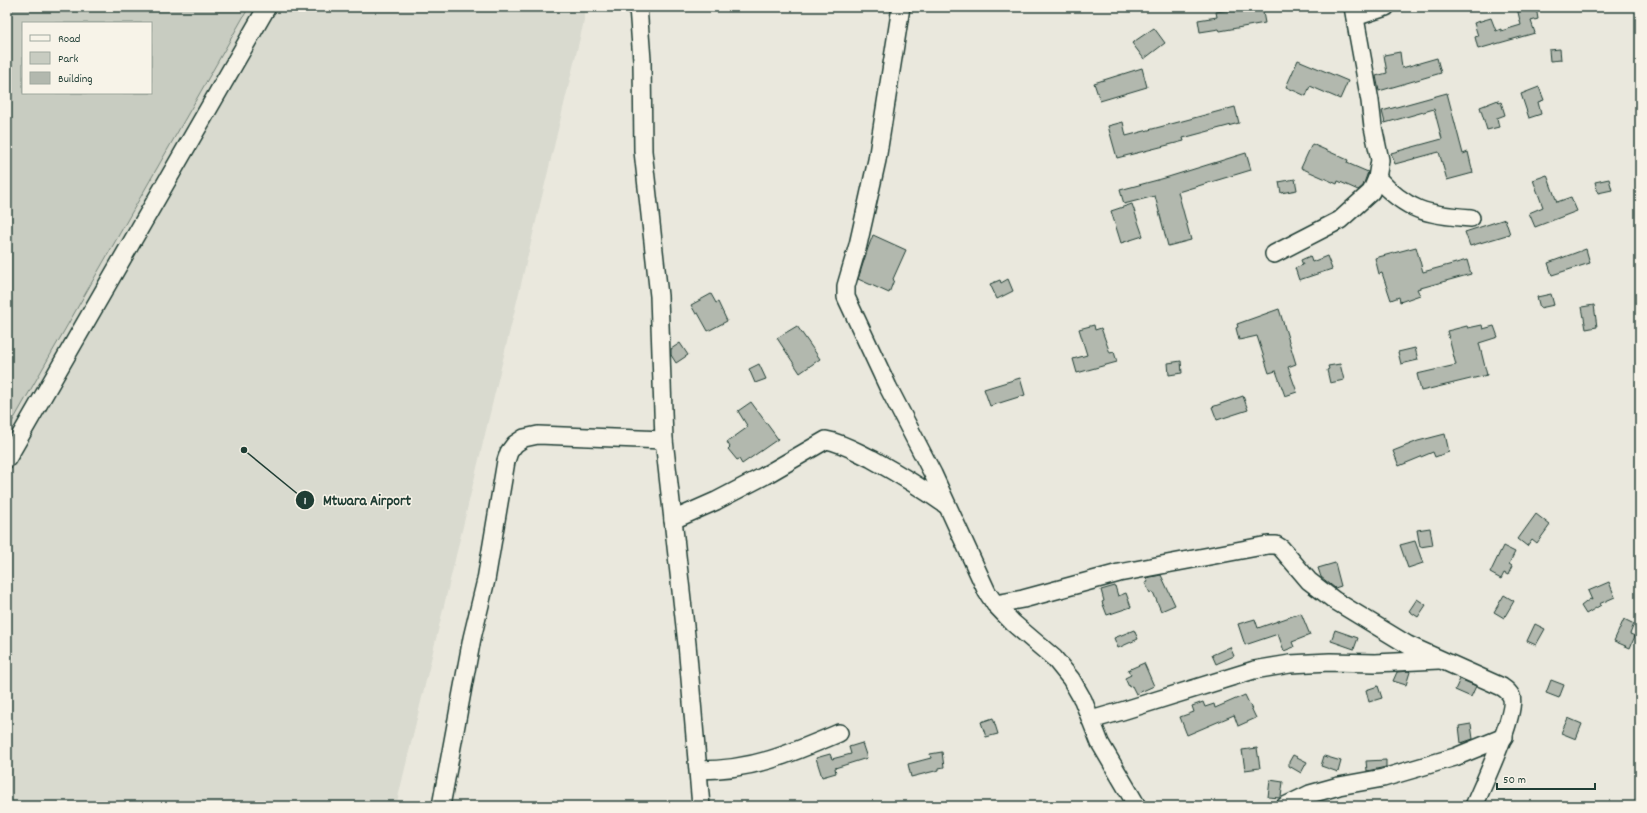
<svg xmlns="http://www.w3.org/2000/svg" width="1647" height="813" font-family="Dekko,sans-serif">
  <rect width="100%" height="100%" fill="#eae8dd"/>
  <filter id="ink" filterUnits="userSpaceOnUse"><feTurbulence type="fractalNoise" baseFrequency=".025" numOctaves="2"/><feDisplacementMap in="SourceGraphic" scale="8" xChannelSelector="R" yChannelSelector="G"/><feConvolveMatrix kernelMatrix="1 2 1 2 8 2 1 2 1" color-interpolation-filters="sRGB"/></filter>
  <g filter="url(#ink)">
    <path fill="#d9dacf" fill-rule="evenodd" d="M 7,7 L 584,7 L 584,21 L 396,806 L 7,806 ZM 23,23 L 151,23 L 151,93 L 23,93 Z"/>
    <path fill="#c8ccc1" stroke="#74847a" fill-rule="evenodd" d="M 7,7 L 249,7 L 7,431 ZM 23,23 L 151,23 L 151,93 L 23,93 Z"/>
    <g fill="#b2b8ae" stroke="#1f3d34">
      <polygon points="1249,7 1262,7 1265,23 1220,31 1219,29 1200,32 1198,20 1217,17 1216,12"/>
      <polygon points="1523,7 1536,7 1538,19 1531,21 1535,33 1478,49 1475,37 1478,36 1474,23 1491,18 1496,31 1501,29 1501,31 1521,25 1517,8"/>
      <polygon points="1154,28 1165,43 1144,59 1132,43"/>
      <polygon points="1560,49 1561,60 1550,61 1549,50"/>
      <polygon points="1400,52 1402,68 1437,58 1441,73 1379,91 1376,76 1387,73 1384,55"/>
      <polygon points="1298,60 1348,81 1340,99 1310,86 1306,96 1286,87"/>
      <polygon points="1142,68 1147,87 1100,101 1094,83"/>
      <polygon points="1539,87 1544,100 1538,102 1541,114 1529,118 1521,94"/>
      <polygon points="1447,93 1463,154 1468,152 1473,173 1447,180 1439,152 1395,164 1391,153 1442,139 1434,109 1385,123 1382,111"/>
      <polygon points="1498,100 1499,103 1501,102 1505,115 1497,118 1499,127 1487,130 1480,107"/>
      <polygon points="1235,107 1239,123 1183,138 1184,141 1117,158 1108,126 1123,122 1126,136"/>
      <polygon points="1312,144 1348,160 1347,163 1368,172 1363,186 1358,190 1338,181 1337,184 1301,168"/>
      <polygon points="1246,153 1251,170 1178,192 1191,240 1168,246 1155,196 1124,204 1120,190 1165,178"/>
      <polygon points="1547,175 1557,202 1571,197 1577,211 1535,227 1529,213 1543,207 1533,180"/>
      <polygon points="1295,179 1297,190 1281,193 1279,182"/>
      <polygon points="1609,179 1612,190 1598,193 1595,182"/>
      <polygon points="1132,204 1143,236 1121,243 1111,211"/>
      <polygon points="1505,219 1510,234 1470,246 1465,232"/>
      <polygon points="873,235 906,250 893,279 894,280 889,293 858,279 868,248"/>
      <polygon points="1416,247 1423,272 1467,260 1471,274 1417,289 1420,295 1400,302 1399,297 1391,300 1382,273 1379,274 1375,258"/>
      <polygon points="1586,249 1590,263 1552,275 1548,263"/>
      <polygon points="1310,256 1312,262 1327,256 1332,269 1299,280 1295,268 1303,265 1301,260"/>
      <polygon points="1008,279 1013,291 997,299 990,284 1000,280 1001,283"/>
      <polygon points="711,294 716,303 718,302 727,321 708,331 698,313 696,314 691,305"/>
      <polygon points="1551,294 1554,305 1540,308 1537,297"/>
      <polygon points="1594,305 1597,327 1586,329 1582,307"/>
      <polygon points="1279,309 1296,364 1288,367 1297,392 1285,396 1276,371 1269,373 1257,336 1239,340 1236,328 1238,327 1237,324"/>
      <polygon points="1094,325 1095,330 1101,328 1110,353 1114,352 1117,362 1077,373 1073,359 1087,355 1079,329"/>
      <polygon points="1482,325 1483,329 1494,326 1498,337 1479,343 1487,375 1421,391 1417,374 1456,365 1447,331 1467,326 1468,328"/>
      <polygon points="797,326 820,359 800,373 777,338"/>
      <polygon points="680,343 688,355 676,363 671,355 671,349"/>
      <polygon points="1415,348 1418,360 1401,364 1398,352"/>
      <polygon points="1181,361 1182,373 1169,375 1168,363"/>
      <polygon points="759,364 766,379 755,383 749,369"/>
      <polygon points="1340,364 1344,380 1330,383 1327,370 1329,369 1328,366"/>
      <polygon points="1020,378 1025,395 990,406 984,389"/>
      <polygon points="1243,396 1248,410 1217,420 1212,407"/>
      <polygon points="751,402 778,439 742,464 739,459 737,460 728,449 730,447 727,442 748,427 738,411"/>
      <polygon points="1445,434 1449,452 1435,457 1433,452 1399,466 1393,451 1418,441"/>
      <polygon points="1536,514 1550,525 1537,543 1532,539 1527,546 1518,539"/>
      <polygon points="1430,528 1433,545 1420,547 1417,530"/>
      <polygon points="1415,541 1423,563 1408,568 1400,545"/>
      <polygon points="1503,546 1515,552 1509,564 1512,566 1508,575 1504,573 1501,579 1490,573"/>
      <polygon points="1335,563 1341,586 1335,588 1321,577 1318,568"/>
      <polygon points="1161,575 1175,605 1161,611 1153,592 1150,593 1145,583 1148,582 1146,578"/>
      <polygon points="1609,582 1615,597 1599,604 1601,605 1586,614 1581,606 1590,599 1592,600 1588,591"/>
      <polygon points="1115,586 1118,596 1126,593 1131,607 1107,615 1102,602 1104,601 1101,590"/>
      <polygon points="1504,595 1514,601 1504,618 1494,612"/>
      <polygon points="1417,599 1426,605 1418,617 1409,611"/>
      <polygon points="1301,613 1310,635 1292,642 1294,647 1284,651 1278,634 1245,645 1238,624 1255,619 1258,628"/>
      <polygon points="1624,619 1634,624 1630,634 1635,636 1630,648 1614,641"/>
      <polygon points="1535,624 1545,629 1536,645 1527,641"/>
      <polygon points="1134,630 1138,639 1118,648 1114,638"/>
      <polygon points="1335,630 1358,638 1354,649 1331,641"/>
      <polygon points="1230,647 1234,656 1216,664 1212,655"/>
      <polygon points="1144,663 1154,686 1136,694 1132,686 1129,687 1125,678 1131,675 1128,670"/>
      <polygon points="1409,671 1410,672 1406,685 1393,681 1397,672"/>
      <polygon points="1460,679 1476,686 1471,697 1455,690"/>
      <polygon points="1551,680 1564,685 1559,698 1546,693"/>
      <polygon points="1378,686 1382,698 1369,702 1366,690"/>
      <polygon points="1245,695 1256,718 1238,726 1234,715 1187,735 1180,717 1194,712 1192,706 1203,702 1205,707 1214,704 1215,708"/>
      <polygon points="993,718 998,734 986,737 981,722"/>
      <polygon points="1568,718 1582,724 1576,739 1561,733"/>
      <polygon points="1471,724 1473,739 1461,743 1459,726"/>
      <polygon points="862,743 867,758 835,768 836,773 822,777 816,758 830,754 832,759 851,754 849,747"/>
      <polygon points="1257,748 1260,768 1245,770 1242,750"/>
      <polygon points="942,752 944,767 939,768 939,770 911,777 908,764 931,758 930,754"/>
      <polygon points="1293,755 1307,762 1301,773 1289,766 1289,762"/>
      <polygon points="1324,756 1341,761 1338,772 1321,766"/>
      <polygon points="1386,760 1386,767 1367,771 1366,761"/>
      <polygon points="1270,780 1283,782 1281,797 1280,798 1268,797"/>
    </g>
    <g fill="none" stroke-linecap="round" stroke-linejoin="round">
      <g stroke="#1f3d34" stroke-width="20">
        <g id="minor">
          <polyline points="638,7 642,60 643,151 659,296 664,440 687,644 701,806"/>
          <polyline points="901,7 877,160 858,245 846,286 846,297 888,387 933,474 987,592 995,604 1013,623 1054,658 1071,679 1083,700 1100,743 1137,806"/>
          <polyline points="1355,17 1386,7"/>
          <path d="M 1377,178 C 1407,211 1427,215 1471,218"/>
          <polyline points="1274,254 1340,220 1371,192 1377,178 1380,160 1373,127 1370,101 1353,7"/>
          <polyline points="7,459 267,7"/>
          <path d="M 673,520 L 716,501 L 764,476 L 826,440 C 843,443 857,452 872,459 C 897,473 922,488 946,505"/>
          <path d="M 995,604 L 1023,599 L 1119,573 L 1268,545 L 1276,545 L 1281,548 L 1309,581 L 1334,600 L 1408,645 L 1502,687 C 1505,689 1509,692 1511,696 C 1518,711 1482,787 1474,806"/>
          <polyline points="1091,720 1122,711 1254,670 1290,664 1330,662 1375,663 1439,660"/>
          <path d="M 699,770 C 753,770 790,754 839,733"/>
          <polyline points="441,806 472,638 486,580 506,461 509,452 515,444 524,438 538,435 664,440"/>
          <polyline points="1285,806 1310,794 1339,786 1383,778 1455,757 1504,737"/>
        </g>
      </g>
      <use href="#minor" stroke="#f7f3e8" stroke-width="17"/>
    </g>
  </g>
  <path fill="none" stroke="#1f3d34" stroke-width="1.5" d="M244 450L305 500"/>
  <g fill="#1f3d34" stroke="#f7f3e8" stroke-width="1.5">
    <circle cx="244" cy="450" r="4"/>
    <circle cx="305" cy="500" r="10"/>
  </g>
  <g font-size="12" text-anchor="middle" font-weight="bold" fill="#fff">
    <text x="305" y="504">1</text>
  </g>
  <g font-size="15" text-anchor="middle" font-weight="bold" fill="#1f3d34" stroke="#f7f3e8" stroke-width="3" stroke-linejoin="round" paint-order="stroke">
    <text x="367" y="505">Mtwara Airport</text>
  </g>
  <rect width="1647" height="813" fill="none" stroke="#f7f3e8" stroke-width="24"/>
  <rect x="12" y="12" width="1623" height="789" fill="none" stroke="#1f3d34" stroke-width="1.5" filter="url(#ink)"/>
  <rect x="22" y="22" width="130" height="72" fill="#f7f3e8" stroke="#a1aaa0"/>
  <rect x="30" y="35" width="20" height="6" fill="#f7f3e8" stroke="#a1aaa0"/>
  <text x="58" y="42" font-size="12" fill="#1f3d34">Road</text>
  <rect x="30" y="52" width="20" height="12" fill="#c8ccc1" stroke="#a1aaa0"/>
  <text x="58" y="62" font-size="12" fill="#1f3d34">Park</text>
  <rect x="30" y="72" width="20" height="12" fill="#b2b8ae" stroke="#a1aaa0"/>
  <text x="58" y="82" font-size="12" fill="#1f3d34">Building</text>
  <path d="M1497 783v6h98v-6" fill="none" stroke="#1f3d34" stroke-width="2"/>
  <text x="1503" y="783" font-size="12" fill="#1f3d34" stroke="#f7f3e8" stroke-width="3" paint-order="stroke">50 m</text>
</svg>
